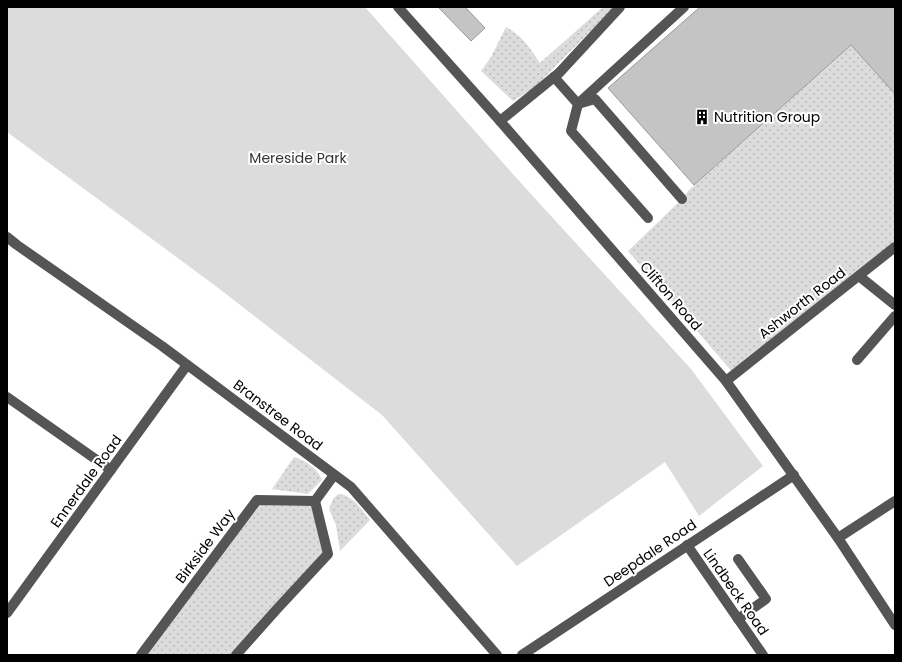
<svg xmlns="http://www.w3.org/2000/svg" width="902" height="662" font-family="Poppins,sans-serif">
  <defs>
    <pattern id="grass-dots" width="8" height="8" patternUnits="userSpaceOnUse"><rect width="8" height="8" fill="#dcdcdc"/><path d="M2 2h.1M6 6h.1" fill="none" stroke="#bbb" stroke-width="1.8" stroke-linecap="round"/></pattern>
  </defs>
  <rect width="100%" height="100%" fill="#fff"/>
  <g fill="url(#grass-dots)">
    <path d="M 603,7 L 614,7 L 534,88 L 513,101 L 481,71 L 491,57 L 506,27 C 524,37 529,47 540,63 Z"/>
    <polygon points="851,45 895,94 895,247 734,374 628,251 682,199 689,190"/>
    <path d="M 294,457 C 306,461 317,468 322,480 L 308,494 L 272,489 Z"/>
    <path d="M 338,494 C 352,494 362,510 370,520 L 340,551 L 336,525 L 329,509 L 333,499 Z"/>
    <polygon points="257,500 315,501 328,554 236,655 141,655"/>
  </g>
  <polygon fill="#dcdcdc" points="7,7 365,7 520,182 691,369 763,466 699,516 665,462 517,566 382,415 217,287 7,132"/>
  <g fill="#c4c4c4" stroke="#999">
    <polygon points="438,7 465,7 485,28 471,41"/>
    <polygon points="700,7 895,7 895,94 851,45 694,185 608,88"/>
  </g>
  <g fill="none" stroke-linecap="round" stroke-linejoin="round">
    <g stroke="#555" stroke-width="10">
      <polyline points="398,7 500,121 726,381 838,538 895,625"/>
      <polyline points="554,77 578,104 571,131 648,218"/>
      <polyline points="580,102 684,7"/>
      <polyline points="578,104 595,99 682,199"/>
      <polyline points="500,121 559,73 620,7"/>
      <polyline points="7,237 17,245 162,346 351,487 497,655"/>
      <polyline points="859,276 895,305"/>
      <polyline points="857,360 895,316"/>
      <polyline points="726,381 895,247"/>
      <polyline points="7,397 111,470"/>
      <polyline points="838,538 895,501"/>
      <polyline points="687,545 763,655"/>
      <polyline points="7,613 187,365"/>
      <polyline points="738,619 766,599 738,559"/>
      <polyline points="141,655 257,500 315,501 334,475"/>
      <polyline points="236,655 277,609 328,554 315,501"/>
      <polyline points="522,655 794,475"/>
    </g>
  </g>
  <defs>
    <g id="building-bare" transform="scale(1.2)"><path d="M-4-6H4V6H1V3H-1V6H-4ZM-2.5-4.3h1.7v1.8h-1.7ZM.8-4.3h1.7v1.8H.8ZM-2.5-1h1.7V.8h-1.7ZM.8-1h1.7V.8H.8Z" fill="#000" stroke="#fff" stroke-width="2.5" paint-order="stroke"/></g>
  </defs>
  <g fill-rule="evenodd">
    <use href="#building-bare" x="702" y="117"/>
  </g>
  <g text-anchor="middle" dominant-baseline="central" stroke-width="4" stroke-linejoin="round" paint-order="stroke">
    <g font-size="14" fill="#000" stroke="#fff" text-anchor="start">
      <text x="714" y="117">Nutrition Group</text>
    </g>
    <g font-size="14" fill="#333" stroke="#fff">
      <text x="298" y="158">Mereside Park</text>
    </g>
    <g font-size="14" fill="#000" stroke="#fff">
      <text transform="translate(671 296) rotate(49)">Clifton Road</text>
      <text transform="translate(802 303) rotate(-38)">Ashworth Road</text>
      <text transform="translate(278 415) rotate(37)">Branstree Road</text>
      <text transform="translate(86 481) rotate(-54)">Ennerdale Road</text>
      <text transform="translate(205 546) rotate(-53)">Birkside Way</text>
      <text transform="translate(650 553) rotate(-34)">Deepdale Road</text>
      <text transform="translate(736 592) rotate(55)">Lindbeck Road</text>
    </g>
  </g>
  <rect width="902" height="662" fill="none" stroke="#000000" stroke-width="16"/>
</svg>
